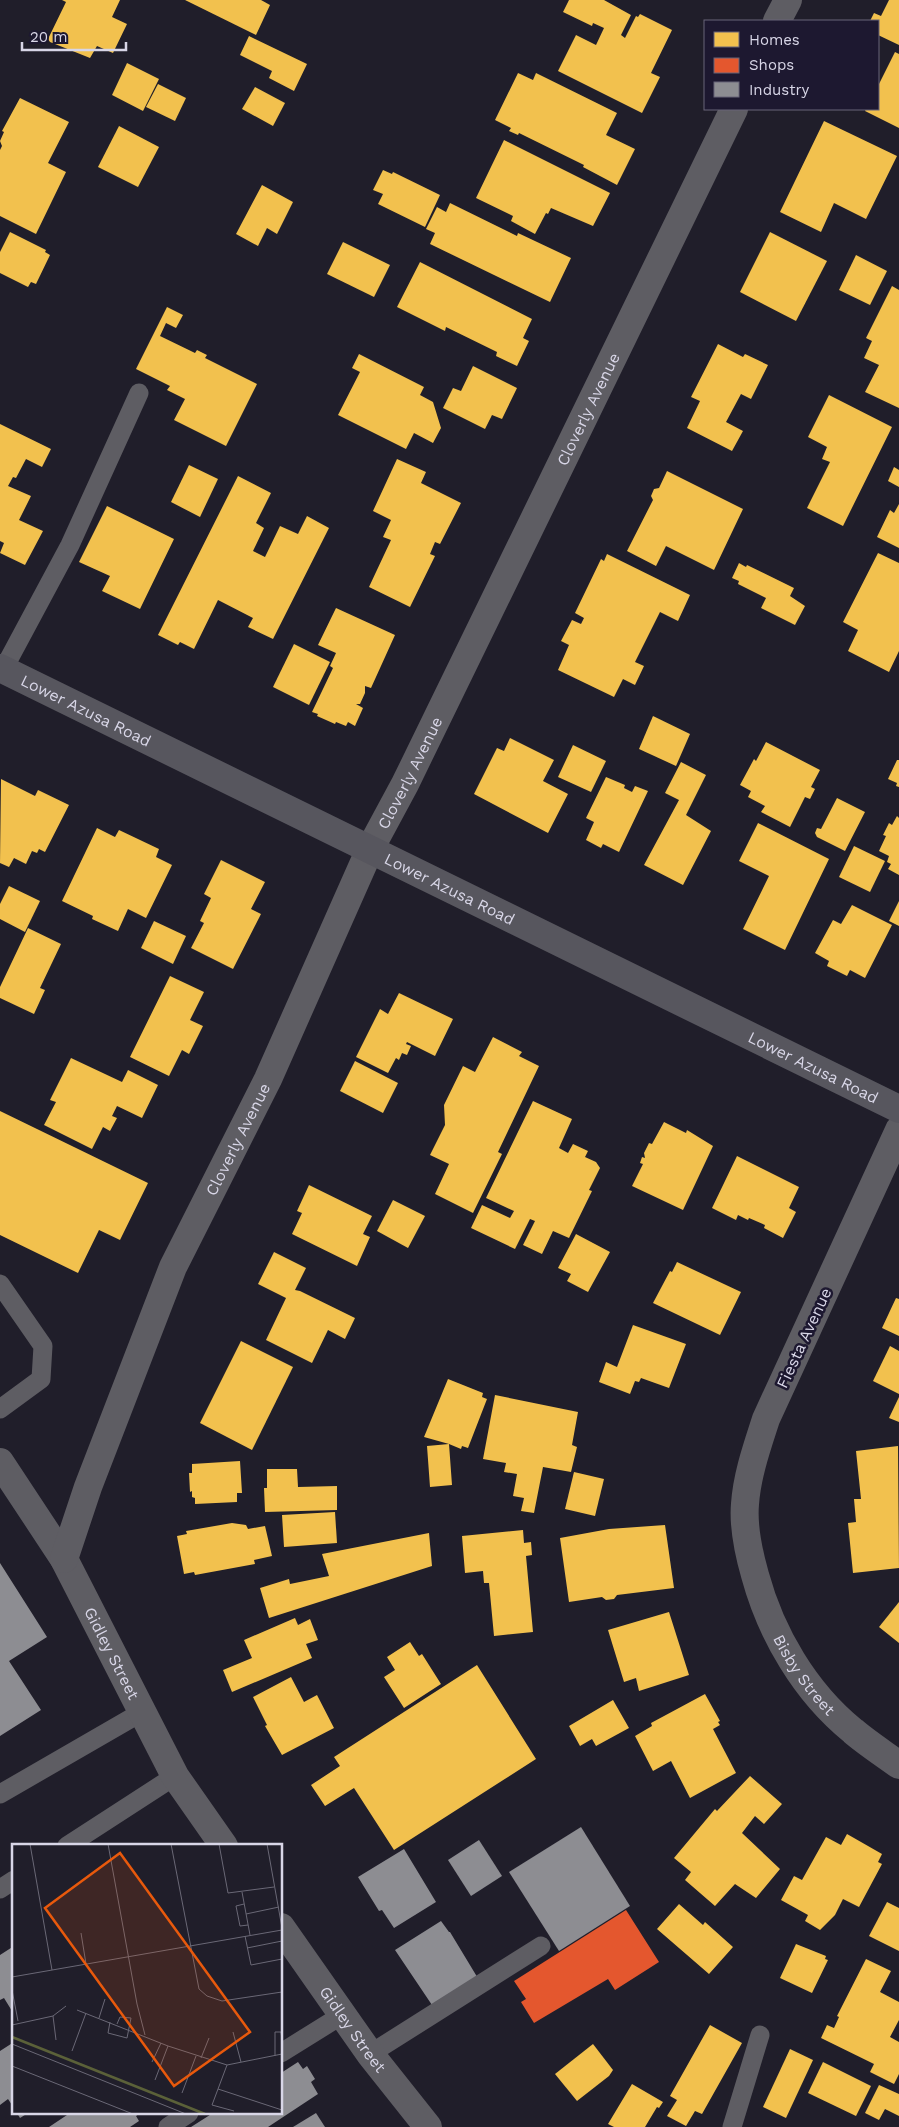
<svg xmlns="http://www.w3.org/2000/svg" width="899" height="2127" font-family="'Work Sans',sans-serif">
  <rect width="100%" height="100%" fill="#201e2a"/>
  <g fill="#f2c14e">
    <polygon points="62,0 120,0 112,17 127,24 113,53 97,46 90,58 50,42 48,39 66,2"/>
    <polygon points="185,0 261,0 270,5 256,35"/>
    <polygon points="569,0 604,0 631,15 621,35 625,38 636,16 638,17 640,14 672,30 651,73 660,77 642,113 558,71 576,35 596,45 604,28 593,23 592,26 563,12"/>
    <polygon points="889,0 899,0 899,45 878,35 878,21 870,21 874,13 881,16"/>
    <polygon points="249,36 307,64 294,91 269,78 272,71 240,55"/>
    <polygon points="895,52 899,54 899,128 865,111 866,109 878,109 878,86"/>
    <polygon points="127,63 159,79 143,111 112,95"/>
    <polygon points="518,73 533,80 536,73 617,113 606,135 635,149 617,185 583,167 584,165 519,133 518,135 509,131 511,128 495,120"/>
    <polygon points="158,84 186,98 175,121 146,107"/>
    <polygon points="255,87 285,103 273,126 242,109"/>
    <polygon points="20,98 69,122 48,163 66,172 36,234 0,216 0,150 2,146 0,141 4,132 2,131"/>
    <polygon points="824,121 897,156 866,219 834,203 821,232 780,212"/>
    <polygon points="119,126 159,147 138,187 98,167"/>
    <polygon points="504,140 610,193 593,226 551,208 548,214 546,213 535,234 511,221 513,216 476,198"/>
    <polygon points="383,170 392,174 393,172 440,195 425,227 378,204 383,194 373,190"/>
    <polygon points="262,185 293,202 277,234 267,228 258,246 236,234"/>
    <polygon points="450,203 517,236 518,233 571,258 550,302 430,244 435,233 426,229 437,207 446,212"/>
    <polygon points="10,232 46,250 45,252 50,255 36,284 31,282 28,287 0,273 0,252"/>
    <polygon points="770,232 827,261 796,321 740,292"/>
    <polygon points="343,242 390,265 374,297 327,274"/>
    <polygon points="856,255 887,271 870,305 839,290"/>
    <polygon points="420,262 532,319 523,338 529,341 517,366 496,356 497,352 446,327 445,331 397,307"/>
    <polygon points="892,286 899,290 899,408 865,392 879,365 864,358 872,341 866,338"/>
    <polygon points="167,307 183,315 176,328 166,323 160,336 195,353 197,350 207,355 205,358 257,384 226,446 174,420 185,399 167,390 170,386 136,369"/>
    <polygon points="718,344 743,357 745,354 768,365 751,399 741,394 726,422 743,431 732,451 687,428 700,401 691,397"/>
    <polygon points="359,354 424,387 420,395 433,402 441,428 433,443 414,433 406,449 338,415 360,372 352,368"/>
    <polygon points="473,366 517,388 502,419 492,415 485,429 443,408 453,388 461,391"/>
    <polygon points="829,395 892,427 843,526 807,508 830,462 822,459 827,447 808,437"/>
    <polygon points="0,424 51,449 42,467 26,459 16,478 13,477 8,486 31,496 19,520 43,531 25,565 0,553 4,543 0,541"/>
    <polygon points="397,459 426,472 421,483 461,503 440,544 435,542 430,554 435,556 410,607 369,587 391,540 383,537 391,520 373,511"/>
    <polygon points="189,465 218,479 200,517 171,502"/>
    <polygon points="894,467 899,470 899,487 888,481"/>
    <polygon points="667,471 743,509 714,570 666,546 656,566 627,551 653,500 651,496 654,489 659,488"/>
    <polygon points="238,476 271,493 256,523 264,528 253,551 265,557 280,526 298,534 307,516 329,528 273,639 248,627 253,618 218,600 194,649 180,642 178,645 158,635"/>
    <polygon points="899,504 899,548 877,537 890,510 894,513"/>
    <polygon points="107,506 174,539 140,609 102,591 110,576 79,562"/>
    <polygon points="878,553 899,563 899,651 889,672 848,651 858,630 843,622"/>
    <polygon points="607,554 690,595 678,621 660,612 635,662 644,666 635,685 623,679 614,697 558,670 569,645 561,641 572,620 581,624 584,618 575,613 601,559 604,561"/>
    <polygon points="739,563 746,567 747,565 794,588 790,596 805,606 795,625 761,608 766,598 738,584 739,581 732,578"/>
    <polygon points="336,608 395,635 371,688 365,686 365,693 360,704 356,704 363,708 355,726 348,722 346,726 336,722 335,724 317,716 318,714 312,712 333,668 330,666 336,653 318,645"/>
    <polygon points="294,644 330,662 309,705 273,687"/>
    <polygon points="653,716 690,734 676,766 639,749"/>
    <polygon points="510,738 554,760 543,781 568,794 548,833 474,794 497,748 504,751"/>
    <polygon points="766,742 820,770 811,787 815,789 810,799 805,797 790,827 761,812 765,806 748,797 751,791 740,785 754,759 756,761"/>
    <polygon points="573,745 606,761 591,792 558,777"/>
    <polygon points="897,760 899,760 899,787 896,786 897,783 888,779"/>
    <polygon points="681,762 706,775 686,815 711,831 683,885 644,865 679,800 665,793"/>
    <polygon points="606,777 625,785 624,788 632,792 635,786 648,791 619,852 603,844 601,848 586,840 594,822 586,818"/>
    <polygon points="1,779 35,796 38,790 69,805 45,852 39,849 37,853 32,851 26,864 14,858 9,867 0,863"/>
    <polygon points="837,798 865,812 845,851 817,837 815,833 817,828 821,829"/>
    <polygon points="897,816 899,818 899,875 888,869 891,864 887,862 889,856 879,851 886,836 883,835 889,823 892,825"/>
    <polygon points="758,823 829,859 785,950 743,929 769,876 739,861"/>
    <polygon points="97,828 115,837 119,830 159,849 156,857 172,865 146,918 128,909 118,931 92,919 93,916 62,901"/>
    <polygon points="854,846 885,861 870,892 839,877"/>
    <polygon points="221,860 265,882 251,909 261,914 233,969 191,948 204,923 200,921 211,898 204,894"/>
    <polygon points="9,886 40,901 25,932 0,919 0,904"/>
    <polygon points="899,901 899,926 889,921"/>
    <polygon points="852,905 892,925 865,978 850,970 847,976 827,966 829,961 815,953 833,920 841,924"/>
    <polygon points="154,921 186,936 173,964 141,948"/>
    <polygon points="28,928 61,944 40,988 45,990 34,1014 0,998 0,987"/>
    <polygon points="170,976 204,992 190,1020 203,1026 189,1054 182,1050 169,1076 130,1057"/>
    <polygon points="399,993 453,1019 435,1056 407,1042 406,1044 411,1046 407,1055 402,1053 399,1060 396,1058 388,1073 356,1057 380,1009 388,1014"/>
    <polygon points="493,1037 522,1052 519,1056 539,1066 498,1152 502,1154 473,1213 435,1194 449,1164 430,1155 445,1125 444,1105 463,1066 475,1072"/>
    <polygon points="71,1058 122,1082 128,1070 158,1085 142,1118 117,1106 112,1116 117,1118 110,1131 103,1127 92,1149 44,1125 56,1102 50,1100"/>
    <polygon points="355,1061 398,1083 383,1113 340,1091"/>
    <polygon points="533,1101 572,1119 559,1148 568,1153 573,1144 588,1151 585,1157 596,1162 600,1168 589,1190 592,1191 569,1238 553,1231 542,1254 523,1245 535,1221 530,1219 515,1249 471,1228 482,1205 510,1218 514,1211 486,1198"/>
    <polygon points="0,1111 148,1183 120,1240 99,1230 78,1273 0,1235"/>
    <polygon points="664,1122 686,1133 687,1130 713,1146 683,1210 632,1186 643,1164 640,1163 642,1157 645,1158 644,1153 649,1143 652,1144"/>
    <polygon points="737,1156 799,1187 789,1208 796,1212 783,1238 764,1228 765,1225 749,1218 748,1220 738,1215 736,1220 712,1208"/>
    <polygon points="309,1185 372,1216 363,1234 370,1237 357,1266 292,1234 302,1213 297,1211"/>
    <polygon points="393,1200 425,1216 408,1248 377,1231"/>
    <polygon points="576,1234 610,1252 588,1292 567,1281 571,1274 558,1268"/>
    <polygon points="274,1252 306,1268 295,1290 300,1291 355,1318 345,1339 328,1330 312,1363 266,1340 286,1298 258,1284"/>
    <polygon points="677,1262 741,1292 720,1335 653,1303 670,1271 672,1272"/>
    <polygon points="896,1298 899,1299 899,1336 882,1328"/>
    <polygon points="633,1325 686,1344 669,1388 641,1378 639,1382 635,1381 630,1394 599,1382 606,1362 617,1367"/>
    <polygon points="241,1341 293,1367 252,1450 200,1423"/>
    <polygon points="890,1346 899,1351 899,1394 873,1381"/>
    <polygon points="448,1379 483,1393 482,1397 487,1399 468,1448 462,1446 461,1449 449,1444 452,1485 430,1487 427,1446 449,1444 424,1437"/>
    <polygon points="495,1395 578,1412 572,1445 577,1447 571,1472 543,1467 534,1513 521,1511 524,1498 513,1496 517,1474 504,1472 506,1463 483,1459"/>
    <polygon points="899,1397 899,1422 889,1418"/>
    <polygon points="898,1446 899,1568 853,1573 848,1523 856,1522 854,1499 861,1499 856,1451"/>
    <polygon points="240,1461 242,1493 237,1493 237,1502 195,1504 195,1498 192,1497 192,1491 190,1492 189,1473 192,1473 192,1464"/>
    <polygon points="267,1469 297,1469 298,1487 337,1486 337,1510 265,1512 264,1488 267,1488"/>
    <polygon points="574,1472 604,1479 595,1516 565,1509"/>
    <polygon points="335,1512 337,1543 284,1547 282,1515"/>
    <polygon points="232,1523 246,1525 248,1529 265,1526 272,1556 254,1560 255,1564 195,1575 194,1572 184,1574 177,1536 187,1534 186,1531"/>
    <polygon points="665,1525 674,1588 617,1595 614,1599 606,1600 602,1597 569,1602 560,1538 609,1529"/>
    <polygon points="523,1530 524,1543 531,1542 532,1555 526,1556 533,1632 494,1636 489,1583 484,1583 483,1571 465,1573 462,1536"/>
    <polygon points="429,1533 432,1566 269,1618 260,1588 289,1579 290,1584 329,1576 322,1554"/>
    <polygon points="899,1602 899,1643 879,1627"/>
    <polygon points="669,1612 689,1675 639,1691 636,1678 624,1682 608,1630"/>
    <polygon points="295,1618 298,1625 310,1619 318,1640 306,1644 312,1658 232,1692 223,1670 252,1658 244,1640"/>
    <polygon points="410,1642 419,1656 422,1654 441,1684 404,1708 384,1677 395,1670 387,1657"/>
    <polygon points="477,1665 536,1759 394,1850 354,1788 325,1806 311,1785 340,1766 334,1757"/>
    <polygon points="291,1677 304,1702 317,1695 334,1728 282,1755 265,1726 267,1725 253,1697"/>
    <polygon points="705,1694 720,1721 718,1722 720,1725 713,1729 736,1773 690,1798 671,1761 653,1771 635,1736 652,1726 651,1723"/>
    <polygon points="613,1700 629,1728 596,1746 592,1739 580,1746 569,1726"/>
    <polygon points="750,1776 782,1804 764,1824 755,1816 742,1833 780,1869 756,1898 735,1884 715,1906 685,1880 691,1872 674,1858 715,1809 717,1811"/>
    <polygon points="847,1834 882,1854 878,1862 882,1864 859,1907 843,1899 835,1915 820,1930 805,1921 808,1915 781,1900 794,1876 802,1880 826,1837 841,1845"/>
    <polygon points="887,1902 899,1908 899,1951 869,1936"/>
    <polygon points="679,1904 703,1925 705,1922 733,1947 709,1974 657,1929"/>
    <polygon points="796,1944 826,1956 825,1959 828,1960 812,1993 780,1978"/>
    <polygon points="866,1959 891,1971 880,1992 899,2002 899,2020 890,2037 899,2042 899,2074 894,2084 870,2072 874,2064 821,2038 827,2025 834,2028 839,2017 837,2016"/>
    <polygon points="710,2025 742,2043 702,2114 695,2111 686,2126 667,2116 677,2100 670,2096"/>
    <polygon points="593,2044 613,2070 609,2076 577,2101 555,2074"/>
    <polygon points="790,2049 813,2060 786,2118 763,2107"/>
    <polygon points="823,2062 871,2086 856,2116 808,2093"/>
    <polygon points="632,2084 663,2102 659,2108 657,2107 645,2127 614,2127 608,2124"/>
    <polygon points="879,2085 899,2094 899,2116 885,2109 879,2120 865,2113"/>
  </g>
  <polygon fill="#e4572e" points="626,1910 659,1962 615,1990 608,1979 534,2023 521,2002 526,1999 514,1981"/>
  <g fill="#8d8d92">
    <polygon points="0,1563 47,1637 9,1661 41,1710 0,1736"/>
    <polygon points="581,1827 630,1906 559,1951 509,1872"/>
    <polygon points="479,1840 502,1876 471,1896 448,1860"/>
    <polygon points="404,1849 436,1902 394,1928 382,1910 379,1911 358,1877"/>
    <polygon points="441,1921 449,1932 450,1932 479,1980 434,2008 395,1950"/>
    <polygon points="14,1946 14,2010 12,2011 4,1998 0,2000 0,1955"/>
    <polygon points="14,2042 14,2108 8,2099 0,2105 0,2051"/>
    <polygon points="298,2062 303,2069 307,2066 315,2079 311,2082 318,2094 268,2127 191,2127 213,2113 281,2113 281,2073"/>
    <polygon points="17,2113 28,2113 20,2118"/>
    <polygon points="70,2113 140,2113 136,2116 139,2121 130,2127 49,2127"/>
    <polygon points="316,2113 325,2127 293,2127"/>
  </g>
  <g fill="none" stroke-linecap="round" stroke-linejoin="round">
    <g stroke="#5e5d63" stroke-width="19">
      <polyline points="3,670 70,545 139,393"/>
      <polyline points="0,1284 43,1346 41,1379 0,1409"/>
      <polyline points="0,1794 142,1712"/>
      <polyline points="67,1846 175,1776"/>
      <polyline points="0,1889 14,1880"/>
      <polyline points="281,2053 342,2015"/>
      <polyline points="370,2054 541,1946"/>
      <polyline points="168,2127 189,2113"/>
      <polyline points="732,2127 760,2035"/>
    </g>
    <g stroke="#5e5d63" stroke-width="28">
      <polyline points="777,21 788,0"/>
      <path id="s1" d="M 899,1130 L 766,1419 C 757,1447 747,1475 745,1504 C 743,1527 749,1554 755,1575 C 771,1634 805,1692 853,1731 C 867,1743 884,1754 899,1765"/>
      <path id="s2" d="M 0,1462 L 64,1559 L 175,1776 L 224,1846"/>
      <path id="s3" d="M 64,1559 L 88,1487 L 173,1267 L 268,1079 L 370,849 L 405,784 L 734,109"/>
      <path id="s4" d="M 281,1927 L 370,2054 L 428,2127"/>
    </g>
    <path stroke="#57565e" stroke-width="28" id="s5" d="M 0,668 L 899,1109"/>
  </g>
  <g text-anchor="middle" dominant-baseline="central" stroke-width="5" stroke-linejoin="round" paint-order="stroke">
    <g font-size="16" fill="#d8d6e7" stroke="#1d1830">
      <text stroke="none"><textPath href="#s3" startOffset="1265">Cloverly Avenue</textPath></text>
      <text stroke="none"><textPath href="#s5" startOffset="96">Lower Azusa Road</textPath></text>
      <text stroke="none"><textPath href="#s3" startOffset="860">Cloverly Avenue</textPath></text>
      <text stroke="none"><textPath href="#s5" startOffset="501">Lower Azusa Road</textPath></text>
      <text stroke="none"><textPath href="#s5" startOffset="906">Lower Azusa Road</textPath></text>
      <text stroke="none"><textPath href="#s3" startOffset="455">Cloverly Avenue</textPath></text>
      <text transform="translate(804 1338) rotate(-65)">Fiesta Avenue</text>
      <text stroke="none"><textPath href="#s2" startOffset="222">Gidley Street</textPath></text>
      <text stroke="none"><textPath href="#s1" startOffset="590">Bisby Street</textPath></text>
      <text stroke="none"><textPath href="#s4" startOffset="125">Gidley Street</textPath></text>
    </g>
  </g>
  <g transform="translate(12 1844)">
    <rect width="270" height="270" fill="#201e2a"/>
    <path fill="none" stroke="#5b6139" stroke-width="2.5" d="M 0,193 L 193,270"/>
    <path fill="none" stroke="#6a6876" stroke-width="1" d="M 18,0 L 40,126M 96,0 L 125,160 L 133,191M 159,0 L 187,145 L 195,152 L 210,157 L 270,148M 207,0 L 216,49 L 262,43M 255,0 L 270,84M 230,48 L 238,91M 232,60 L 224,62 L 228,82 L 236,81M 234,70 L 267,63M 69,89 L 74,120M 233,92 L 239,121 L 270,115M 235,104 L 270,97M 0,133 L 270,86M 0,146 L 6,177M 65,166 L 156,202 L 215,221 L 270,210M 41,172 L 54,162M 87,174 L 93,155M 98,178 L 96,189 L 115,194 L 119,174 L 108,173 L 105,180M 0,181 L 41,172 L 44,196M 221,188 L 229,218M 0,200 L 174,270M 60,207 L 74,169M 263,212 L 263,188 L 269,188 L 270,196M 189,214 L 197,194M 140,218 L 149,199M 215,221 L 200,261 L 222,267M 0,222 L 121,270M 143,236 L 156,202M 206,245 L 270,266M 170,249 L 184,212"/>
    <path fill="#e8590c" fill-opacity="0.15" stroke="#e8590c" stroke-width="2.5" d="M 108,9 L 238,188 L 162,242 L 33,64 Z"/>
    <rect width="270" height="270" fill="none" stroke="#d8d6e7" stroke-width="2.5"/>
  </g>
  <rect x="704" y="20" width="175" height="90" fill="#1d1830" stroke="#686479"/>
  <rect x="714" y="32" width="25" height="15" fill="#f2c14e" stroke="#686479"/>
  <text x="749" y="45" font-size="15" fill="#d8d6e7">Homes</text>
  <rect x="714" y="58" width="25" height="15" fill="#e4572e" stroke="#686479"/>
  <text x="749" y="70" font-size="15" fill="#d8d6e7">Shops</text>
  <rect x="714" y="82" width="25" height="15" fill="#8d8d92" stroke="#686479"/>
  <text x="749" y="95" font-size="15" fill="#d8d6e7">Industry</text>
  <path d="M22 42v8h104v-8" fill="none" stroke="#d8d6e7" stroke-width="2.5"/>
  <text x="30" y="42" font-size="15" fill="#d8d6e7" stroke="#1d1830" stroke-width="4" paint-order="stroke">20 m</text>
</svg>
